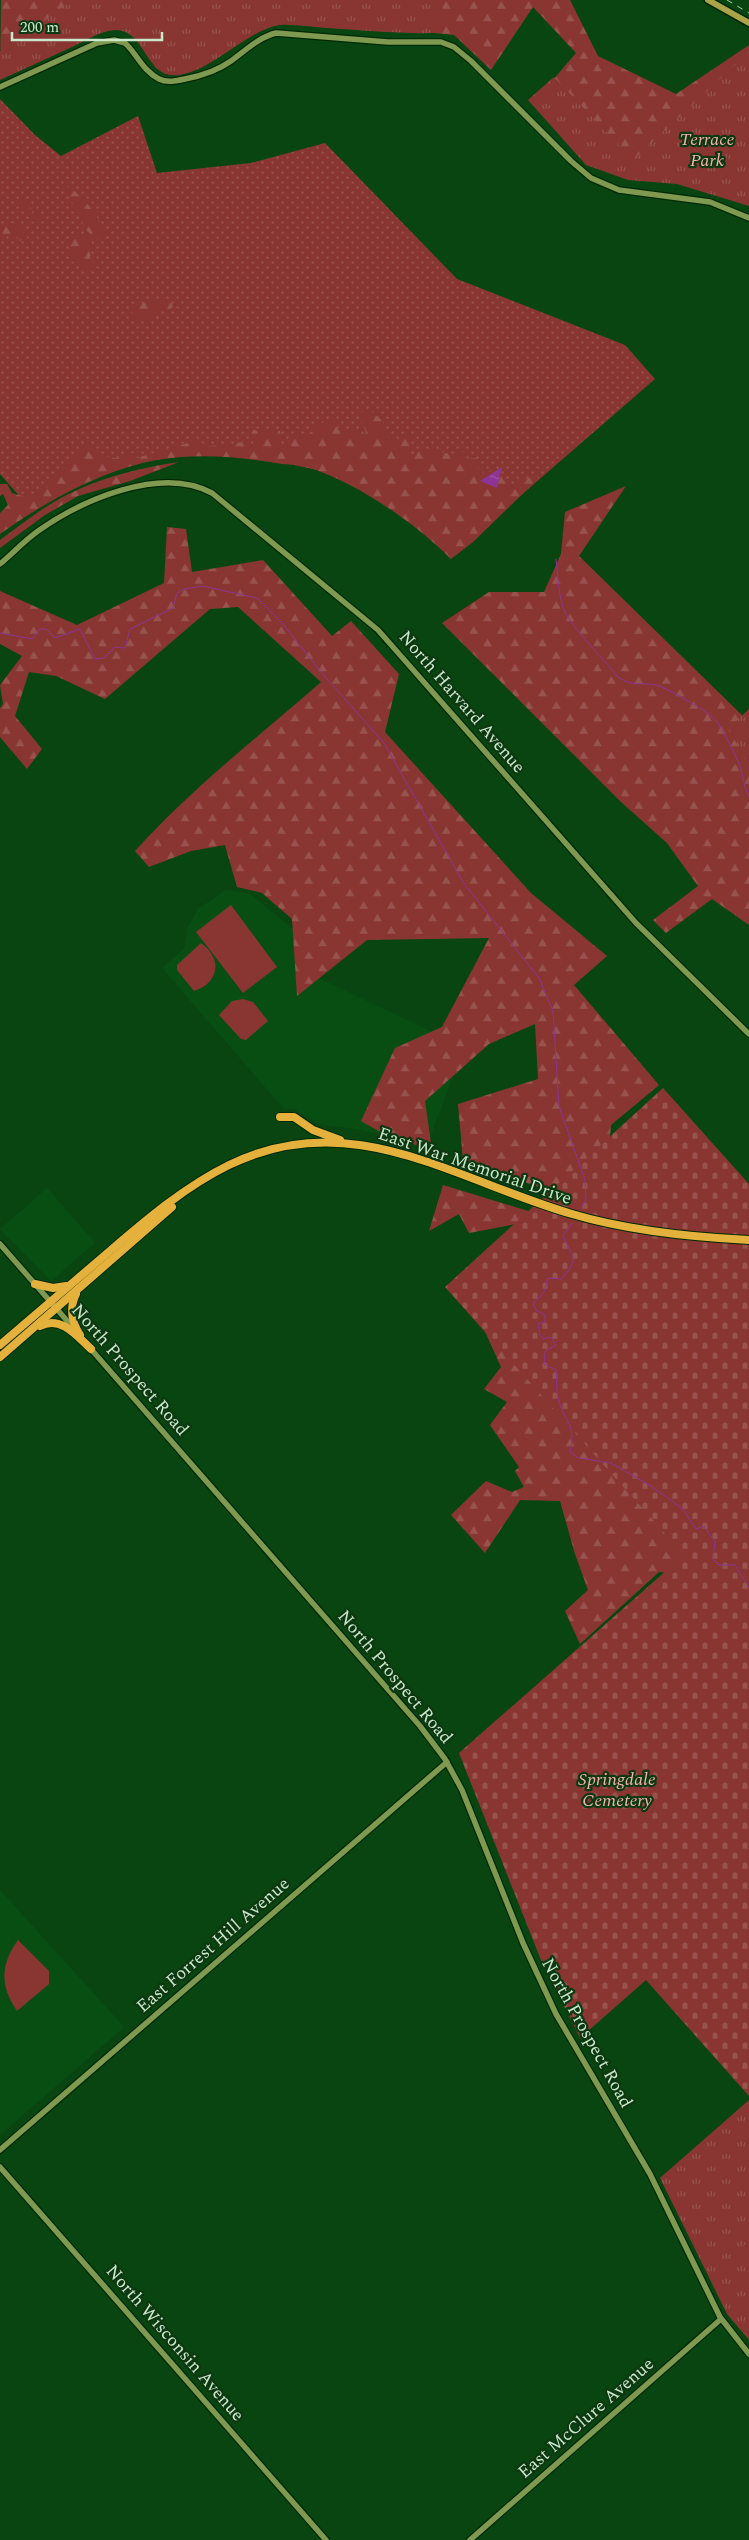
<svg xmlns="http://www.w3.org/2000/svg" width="749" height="2540" font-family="Spectral,serif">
  <defs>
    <pattern id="grass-dots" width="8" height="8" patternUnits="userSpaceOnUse" patternTransform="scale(1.25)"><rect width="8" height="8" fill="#893633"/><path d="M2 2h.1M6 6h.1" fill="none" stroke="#98534f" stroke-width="1.8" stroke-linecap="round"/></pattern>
    <pattern id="forest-firs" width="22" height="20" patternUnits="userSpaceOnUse" patternTransform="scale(1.25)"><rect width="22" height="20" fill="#893633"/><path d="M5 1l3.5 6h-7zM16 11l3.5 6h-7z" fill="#98534f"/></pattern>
    <pattern id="cemetery-stones" width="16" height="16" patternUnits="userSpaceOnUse" patternTransform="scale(1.25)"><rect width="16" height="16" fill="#893633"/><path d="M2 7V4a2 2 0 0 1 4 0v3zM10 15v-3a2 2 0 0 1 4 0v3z" fill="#98534f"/></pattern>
    <pattern id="park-tufts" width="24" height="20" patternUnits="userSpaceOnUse" patternTransform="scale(1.25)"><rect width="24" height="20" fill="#893633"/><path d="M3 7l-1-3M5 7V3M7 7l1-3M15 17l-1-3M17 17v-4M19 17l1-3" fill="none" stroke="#98534f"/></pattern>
    <pattern id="water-ripples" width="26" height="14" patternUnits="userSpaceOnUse" patternTransform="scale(1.25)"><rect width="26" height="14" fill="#8d3494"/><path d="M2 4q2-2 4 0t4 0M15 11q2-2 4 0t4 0" fill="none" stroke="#a15ba6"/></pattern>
  </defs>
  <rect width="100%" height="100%" fill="#094511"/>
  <g fill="#084e13">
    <polygon points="226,890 249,893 299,934 301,963 323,980 464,1047 427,1146 361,1130 319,1124 294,1109 284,1109 162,968 184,949 187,929 198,909"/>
    <polygon points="47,1188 95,1243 51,1281 0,1229"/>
    <polygon points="0,1890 124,2027 0,2135"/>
  </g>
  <polygon fill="url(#grass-dots)" points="0,99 35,135 61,156 138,116 157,173 251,163 325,143 457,279 625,345 655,379 451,556 405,508 358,479 226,450 125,464 30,508 0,474"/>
  <g fill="url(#forest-firs)">
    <path d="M 1,0 L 570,0 L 598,56 L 676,94 L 749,45 L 749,200 L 626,161 L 541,94 L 576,53 L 533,7 L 491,70 L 454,35 L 270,16 C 247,35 199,82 167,74 C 163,73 158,69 154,66 L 160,56 L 116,23 L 0,74 Z"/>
    <path d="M 64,186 C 83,191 95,215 106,231 L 103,236 L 96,239 L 86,230 Z"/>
    <polygon points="27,200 33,214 40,215 39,227 20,204 22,201"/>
    <polygon points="16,223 28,238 20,241 15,235 0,234 0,224"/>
    <polygon points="86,234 92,239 90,258 96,266 96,269 84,272 70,252 67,240"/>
    <polygon points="151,299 170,302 173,306 171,309 160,311 149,319 145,318 138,321 134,319 131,308"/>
    <path d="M 371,411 L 383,421 L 383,427 L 388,437 L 401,440 L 409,434 L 412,439 L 408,451 L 410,458 L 413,459 L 419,451 L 433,448 L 444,453 L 457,454 L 461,451 L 466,453 L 467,459 L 477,458 L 480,462 L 478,469 L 485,474 L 493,469 L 504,476 L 514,488 L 521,479 L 527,479 L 537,474 L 538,479 L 473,542 L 451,559 C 414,522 355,481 304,466 C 297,464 289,465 282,464 C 240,457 200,453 157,460 C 102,470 45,502 0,534 L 0,513 L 8,505 L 3,494 L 0,496 L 0,484 L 7,484 L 12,493 L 25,497 L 48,487 L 58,471 L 87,444 L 107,457 L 122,459 L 130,453 L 134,453 L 137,458 L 198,440 L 207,446 L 234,445 L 236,443 L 244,442 L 249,445 L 253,445 L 253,430 L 280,431 L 282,446 L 294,432 L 305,436 L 313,431 L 314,424 L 333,421 L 337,428 L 344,427 L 349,432 L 353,431 L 364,435 L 366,432 L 361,421 L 362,412 Z"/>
    <path d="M 179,462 L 130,481 L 78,496 L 45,515 L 0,548 L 0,540 C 18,527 35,513 54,502 C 91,480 137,468 179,462 Z"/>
    <polygon points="626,486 579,556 749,722 749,925 712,899 666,933 653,920 698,886 667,843 621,802 442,623 489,592 544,592 561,554 565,512"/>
    <path d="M 167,527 L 186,529 L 192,572 L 263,560 L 332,636 L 351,621 L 399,674 L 385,732 L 531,893 L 607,956 L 574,985 L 659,1085 L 611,1125 L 607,1172 L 623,1212 L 544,1189 L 463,1160 L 458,1104 L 538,1079 L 535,1024 L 489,1044 L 425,1101 L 432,1150 L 387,1136 L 361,1121 L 395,1048 L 442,1027 L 489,938 L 367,940 L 297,996 L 292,919 L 262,893 L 237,887 L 225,845 L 191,851 L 149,867 L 135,851 C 191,789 258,737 321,682 L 238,607 L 210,609 L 105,699 L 56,676 L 29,672 L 15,716 L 42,749 L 27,769 L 0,737 L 0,708 L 3,704 L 0,685 L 22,656 L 0,644 L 0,591 L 77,625 L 164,583 Z"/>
    <polygon points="443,1185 538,1214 723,1579 659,1572 580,1644 565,1611 588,1590 575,1554 560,1501 520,1500 485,1553 451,1515 486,1481 512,1492 524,1487 515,1471 519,1467 490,1425 507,1402 484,1389 501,1367 483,1327 516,1224 469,1233 459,1214 429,1231"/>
  </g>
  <polygon fill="url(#cemetery-stones)" points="663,1088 749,1184 749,2096 646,1980 580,2038 541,1960 459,1753 684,1555 445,1287"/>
  <g fill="url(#park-tufts)">
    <path d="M 73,0 L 445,0 L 437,17 L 435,33 C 398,34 362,30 326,28 C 311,27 294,24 280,25 C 249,29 216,68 179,75 C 145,80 146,29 115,30 C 100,31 85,41 72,47 C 48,58 24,69 0,80 L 0,52 Z"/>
    <polygon points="749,52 749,206 677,184 628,180 586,165 528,100 554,77 633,160"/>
    <polygon points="749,709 749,764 728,729"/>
    <polygon points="749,2100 749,2340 727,2314 660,2178"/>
  </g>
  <g fill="#893633">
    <polygon points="231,905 277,967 243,993 196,932"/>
    <path d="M 201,943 C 223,959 219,983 194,991 L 177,970 L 177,965 Z"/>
    <polygon points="243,999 253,1002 268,1021 246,1040 241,1039 219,1015 232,1001"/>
    <path d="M 18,1940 L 49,1971 L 49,1984 L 17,2011 C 0,1986 0,1965 18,1940 Z"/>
    <polygon points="749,2241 749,2272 734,2254"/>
  </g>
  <polygon fill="url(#water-ripples)" points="502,467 497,488 480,481"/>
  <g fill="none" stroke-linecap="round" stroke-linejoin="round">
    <g stroke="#8d3494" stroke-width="1">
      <path d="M 556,559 C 558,575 558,594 564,610 C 570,625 606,662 618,677 C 636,689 645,680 662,687 C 676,694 707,710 717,722 C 724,732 736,755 740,767 C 744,777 743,786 749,796"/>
      <polyline points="0,633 32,639 40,629 46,629 55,638 80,629 95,659 104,658 115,647 125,648 130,629 173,608 177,593 184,589 203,586 257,598 282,623 321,672 384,743 463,882 539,978 553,1011 559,1106 585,1180 586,1200 581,1208"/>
      <path d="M 572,1223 L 563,1236 L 574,1259 L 569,1270 L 561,1279 L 548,1278 L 544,1292 L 533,1304 L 536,1310 L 545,1315 L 545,1322 L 538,1324 L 540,1335 L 543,1339 L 551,1337 L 556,1345 L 545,1351 L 544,1364 L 556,1370 C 557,1379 556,1389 558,1398 C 564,1421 577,1425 570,1452 L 579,1458 L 611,1463 L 651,1486 L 683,1509 L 696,1529 L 703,1526 L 715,1541 L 713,1559 L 719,1565 L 735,1565 L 749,1587"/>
    </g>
    <g stroke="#002903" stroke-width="8">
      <g id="secondary">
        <path d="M 0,87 L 97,43 L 114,40 L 125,43 C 137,54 143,71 159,79 C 167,83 176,81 185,79 C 201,76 217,71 231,61 C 245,51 259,37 276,33 L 388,42 L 441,42 L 454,47 L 471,61 L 571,161 L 591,178 L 619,190 L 710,202 L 749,218"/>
        <path d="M 0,564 C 13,553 24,541 38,531 C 82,500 161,465 212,493 L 378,630 L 636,923 L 749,1034"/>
        <polyline points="0,1244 76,1331"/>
        <polyline points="90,1348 420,1726 445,1759 462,1790 523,1943 556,2014 650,2174 720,2317 749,2354"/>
        <polyline points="0,2150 447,1762"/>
        <polyline points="0,2167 326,2540"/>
        <polyline points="470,2540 721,2319"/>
      </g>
    </g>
    <g stroke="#002903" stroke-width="9">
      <polyline id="primary" points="708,0 749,23"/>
    </g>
    <g stroke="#002903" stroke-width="10">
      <g id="highway">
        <polyline points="280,1117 294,1117 313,1130 340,1140"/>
        <polyline points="35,1284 53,1288 66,1286"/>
        <path d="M 76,1294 C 69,1308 72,1323 80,1335"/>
        <path d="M 40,1326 C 61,1315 77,1336 91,1349"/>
        <path d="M 0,1345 C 37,1313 74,1282 111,1250 C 147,1219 186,1186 229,1165 C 352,1105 455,1180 572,1214 C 629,1231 690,1237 749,1240"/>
        <polyline points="0,1357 172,1207"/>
      </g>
    </g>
    <use href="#secondary" stroke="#809950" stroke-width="5.5"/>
    <use href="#primary" stroke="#aba347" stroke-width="6"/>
    <use href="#highway" stroke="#e3b13c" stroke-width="8"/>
    <polyline stroke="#accfad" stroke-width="1" stroke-dasharray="6 6" stroke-linecap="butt" points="727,0 749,13"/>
  </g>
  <g text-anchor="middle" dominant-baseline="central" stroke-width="4.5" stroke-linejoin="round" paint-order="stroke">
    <g font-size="18" font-style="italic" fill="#f5b2ac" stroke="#0d3811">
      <text x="707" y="139">Terrace<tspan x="707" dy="21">Park</tspan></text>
      <text x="617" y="1779">Springdale<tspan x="617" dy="21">Cemetery</tspan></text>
    </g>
    <g font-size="18" fill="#cae8ca" stroke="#0d3811">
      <text transform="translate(462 702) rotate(49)">North Harvard Avenue</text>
      <text transform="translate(475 1166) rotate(19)">East War Memorial Drive</text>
      <text transform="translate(130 1370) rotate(49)">North Prospect Road</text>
      <text transform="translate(395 1677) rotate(50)">North Prospect Road</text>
      <text transform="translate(213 1945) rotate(-41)">East Forrest Hill Avenue</text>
      <text transform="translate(587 2033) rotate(61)">North Prospect Road</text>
      <text transform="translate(175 2343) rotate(49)">North Wisconsin Avenue</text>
      <text transform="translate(586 2418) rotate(-41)">East McClure Avenue</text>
    </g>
  </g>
  <path d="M12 32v8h150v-8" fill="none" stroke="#cae8ca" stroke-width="2.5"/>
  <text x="20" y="32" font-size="15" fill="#cae8ca" stroke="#0d3811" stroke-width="4" paint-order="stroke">200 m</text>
</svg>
